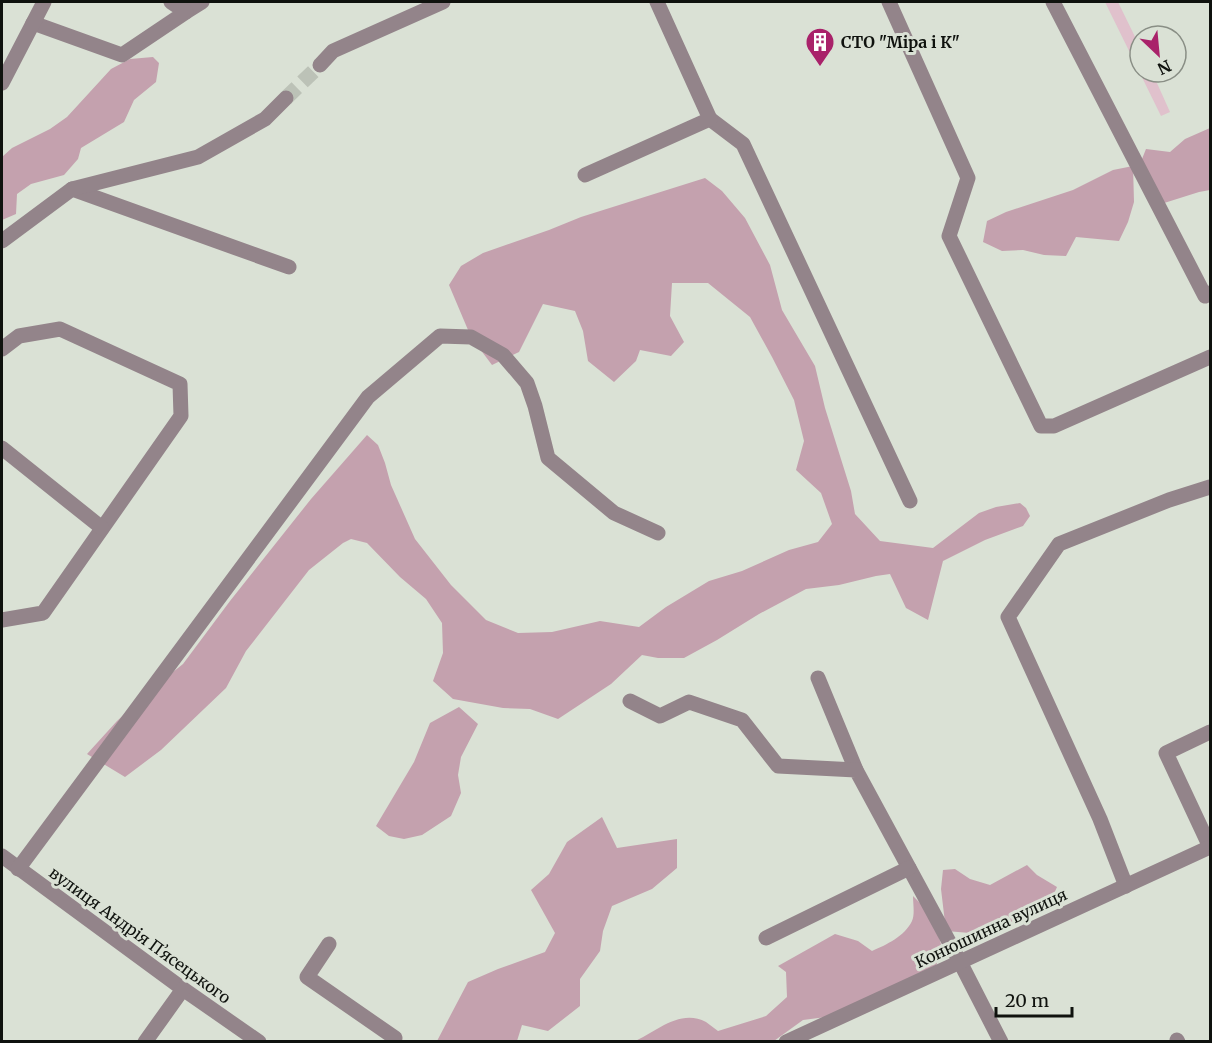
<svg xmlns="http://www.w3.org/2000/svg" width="1212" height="1043" font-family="Merriweather,serif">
  <rect width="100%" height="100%" fill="#dae1d5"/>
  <polygon fill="#e0c1cc" points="1105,2 1118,2 1140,47 1140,72 1152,72 1170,112 1161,116"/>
  <g fill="#c4a1ae">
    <polygon points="153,57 159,63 156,82 134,100 124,122 81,148 78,159 64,175 31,184 17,194 16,214 2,220 2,157 12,148 50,129 67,117 111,69 130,59"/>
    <polygon points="1210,128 1210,190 1199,192 1161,204 1142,159 1146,149 1170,152 1185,139"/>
    <polygon points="1133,166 1134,202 1128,222 1119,241 1076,237 1066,256 1044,255 1023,250 1002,251 983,242 987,221 1006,212 1073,190 1113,170"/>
    <polygon points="705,178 722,191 745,218 770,265 782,310 815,366 825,408 851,491 855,514 880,541 933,548 979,513 996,507 1020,503 1026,508 1030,516 1023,526 985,540 943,561 928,620 906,608 890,574 876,576 839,585 806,589 759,614 717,640 684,658 658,658 642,655 611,684 558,719 530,709 503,708 453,699 433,681 443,653 442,623 426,599 400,577 367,543 351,539 343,543 309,570 246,651 226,688 161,750 125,777 87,754 117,721 148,692 183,664 230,601 311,499 367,435 378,445 385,463 391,485 415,539 451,585 486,620 518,633 552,632 600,621 639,627 666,607 709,581 742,571 789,550 818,542 832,524 821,493 796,470 804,441 794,400 772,357 750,317 708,283 672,283 670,316 684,342 671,356 640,350 636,361 614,382 588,361 583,331 575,311 543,304 519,352 492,365 471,337 449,285 461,266 483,253 549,230 581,217"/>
    <polygon points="459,707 478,724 461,757 458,775 461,793 451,816 422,835 404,839 389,836 376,826 414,762 430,723"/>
    <polygon points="602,817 617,848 677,839 677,868 652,889 612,906 603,931 600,951 580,979 580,1006 548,1031 522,1025 517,1041 437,1041 468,982 498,969 545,952 555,933 531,890 549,874 567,842"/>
    <polygon points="1027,865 1037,875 1057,887 1047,909 1016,923 982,934 946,931 941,889 943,870 955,869 970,879 990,885"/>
    <path d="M 913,896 L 932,915 L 941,944 L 936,967 L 826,1017 L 803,1020 L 774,1041 L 633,1042 C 656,1032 680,1008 706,1022 C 710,1025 714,1028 718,1031 L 766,1016 L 787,997 L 786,972 L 778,966 L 835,934 L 858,941 L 872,951 C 886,945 905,936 912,921 C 915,915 913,903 913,896 Z"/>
  </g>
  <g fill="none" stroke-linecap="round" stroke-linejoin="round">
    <polyline stroke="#bcc2b7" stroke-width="15" stroke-dasharray="15 8" stroke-linecap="butt" points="286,98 320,65"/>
    <g stroke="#93848a" stroke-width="15">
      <polyline points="889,2 968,178 949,236 1041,426 1054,426 1210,357"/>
      <polyline points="1053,2 1205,296 1210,293"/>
      <polyline points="186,12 202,2"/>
      <polyline points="33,23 122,55 186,12 171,2"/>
      <polyline points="320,65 333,51 443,2"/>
      <polyline points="2,83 44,2"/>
      <polyline points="710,119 743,144 910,501"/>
      <polyline points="585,175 710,119 657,2"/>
      <polyline points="72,189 289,267"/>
      <polyline points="2,241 72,189 198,157 265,119 286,98"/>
      <polyline points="2,349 19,336 60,329 180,384 181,416 43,613 2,620"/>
      <polyline points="2,448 102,528"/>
      <polyline points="818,678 856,770"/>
      <polyline points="630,701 660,716 689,702 742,720 778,766 856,770 960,962 1001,1042"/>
      <polyline points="1210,732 1166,753 1210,847"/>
      <polyline points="2,856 183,989 259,1042"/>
      <polyline points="18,869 368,397 440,336 471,337 503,355 527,383 535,406 548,458 614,513 658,533"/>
      <polyline points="1126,886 1100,819 1008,617 1059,544 1169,500 1210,487"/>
      <polyline points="766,938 909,868"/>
      <polyline points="329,944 307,977 395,1038 393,1042"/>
      <polyline points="1177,1040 1178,1042"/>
      <polyline points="145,1042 183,989"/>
      <polyline points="786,1042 1210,847"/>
    </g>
  </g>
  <defs>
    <g id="building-pin" transform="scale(1.5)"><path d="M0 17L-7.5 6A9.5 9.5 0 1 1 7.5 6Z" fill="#a9226a" stroke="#dae1d5"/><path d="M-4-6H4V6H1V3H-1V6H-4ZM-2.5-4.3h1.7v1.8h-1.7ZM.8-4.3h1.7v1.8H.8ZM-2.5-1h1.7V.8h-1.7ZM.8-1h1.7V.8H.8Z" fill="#fff"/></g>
  </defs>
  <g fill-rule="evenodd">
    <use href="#building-pin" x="820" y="42"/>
  </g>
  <g text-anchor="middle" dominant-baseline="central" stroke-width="6" stroke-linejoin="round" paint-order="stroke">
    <g font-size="16" font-weight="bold" fill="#0f120e" stroke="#dae1d5" text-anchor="start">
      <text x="841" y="42">СТО "Міра і К"</text>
    </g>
    <g font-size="16" fill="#0f120e" stroke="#dae1d5">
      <text transform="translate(991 928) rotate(-25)">Конюшинна вулиця</text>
      <text transform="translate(140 935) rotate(36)">вулиця Андрія Пʼясецького</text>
    </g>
  </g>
  <rect width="1212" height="1043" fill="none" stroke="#0f120e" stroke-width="6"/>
  <g transform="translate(1158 54) rotate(154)"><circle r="28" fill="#dae1d5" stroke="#898e85" stroke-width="1.5"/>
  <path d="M0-4.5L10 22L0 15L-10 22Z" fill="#a9226a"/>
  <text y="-9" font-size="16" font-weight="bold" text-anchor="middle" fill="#0f120e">N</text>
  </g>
  <path d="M996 1007v9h76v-9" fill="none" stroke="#0f120e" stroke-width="3"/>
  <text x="1005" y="1007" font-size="18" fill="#0f120e" stroke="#dae1d5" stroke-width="4.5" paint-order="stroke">20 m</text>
</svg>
